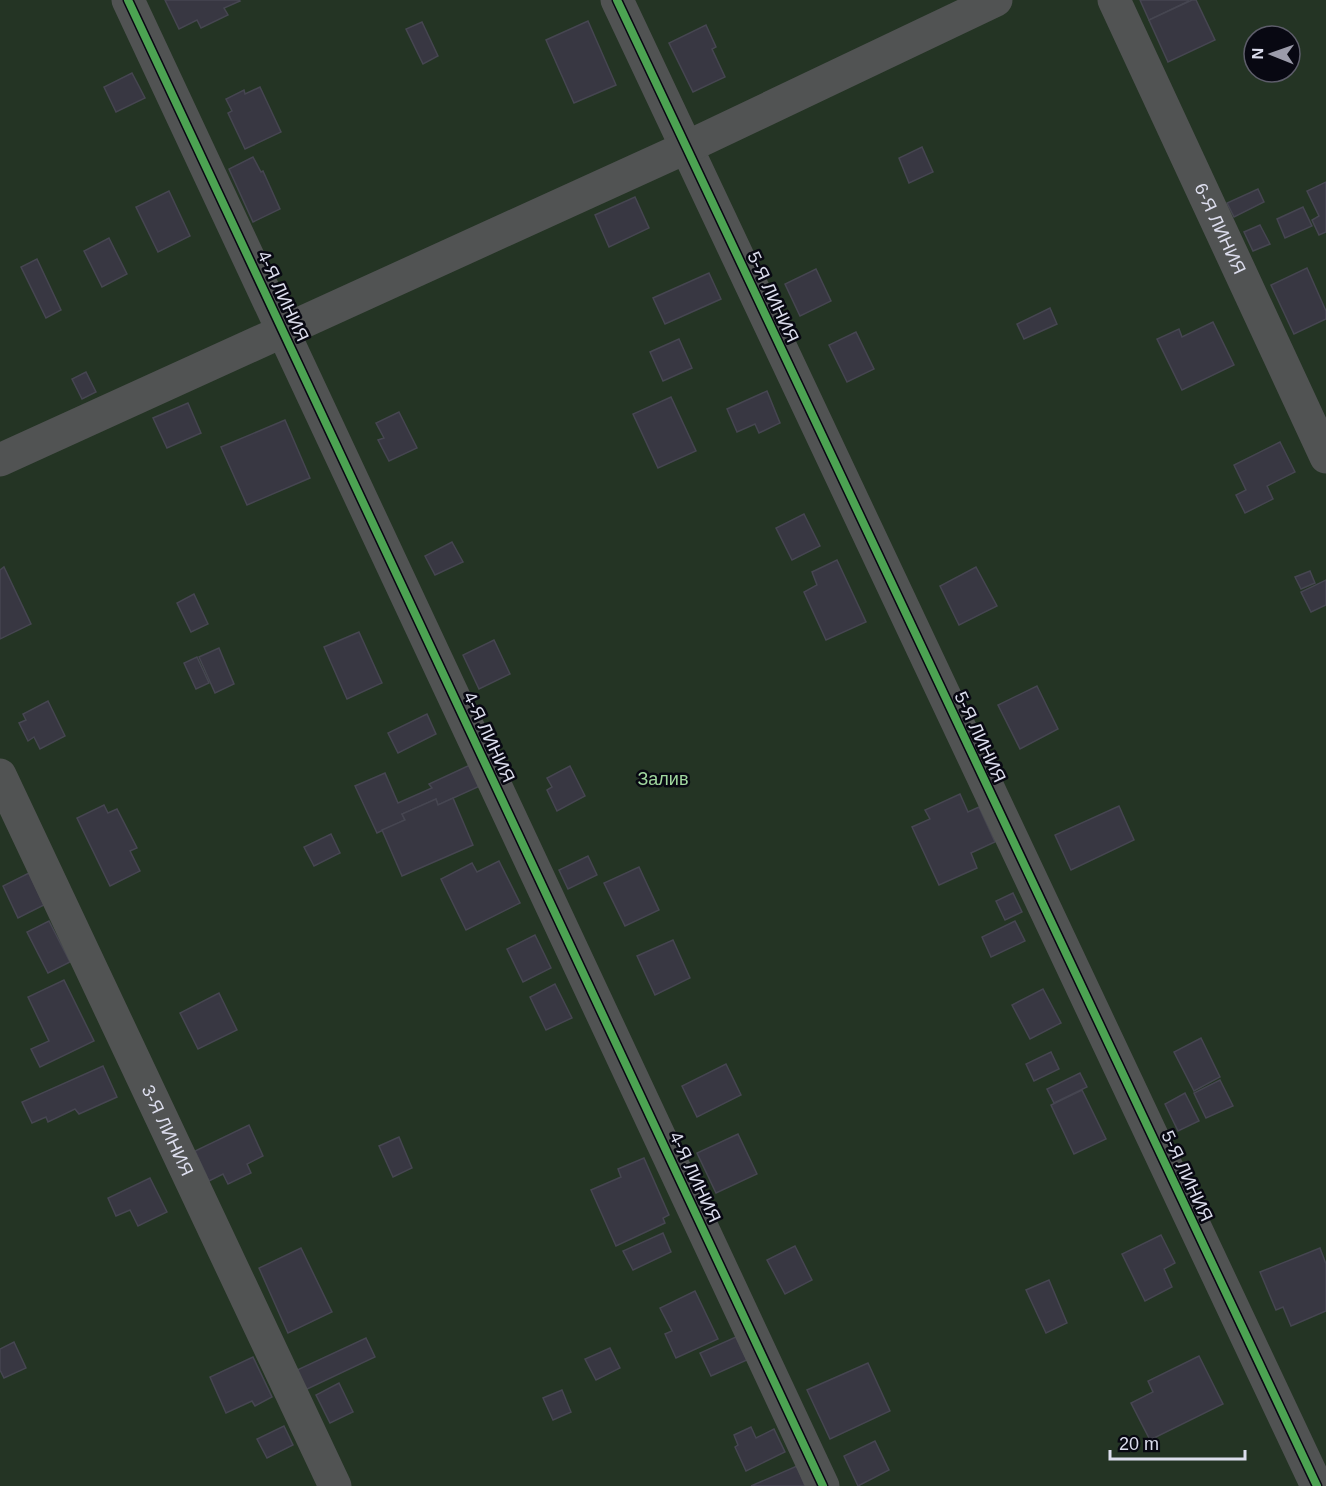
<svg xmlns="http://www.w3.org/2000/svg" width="1326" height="1486" font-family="Helvetica,sans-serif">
  <rect width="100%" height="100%" fill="#22212e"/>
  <path fill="#243424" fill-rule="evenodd" d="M 0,0 L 1326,0 L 1326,1486 L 0,1486 ZM 1254,36 L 1290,36 L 1290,72 L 1254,72 Z"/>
  <g fill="#383742" stroke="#464651" stroke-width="1.5">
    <polygon points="165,0 239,0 240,1 224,8 228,15 201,28 197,20 179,29"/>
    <polygon points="1140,0 1188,0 1189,1 1149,20"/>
    <polygon points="1192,0 1196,0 1215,40 1168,62 1149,20"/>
    <polygon points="588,21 616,85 574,103 546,40"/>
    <polygon points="422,22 438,56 423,64 406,29"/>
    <polygon points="706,25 716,47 712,49 725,77 693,92 669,43"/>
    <polygon points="132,73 145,98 116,112 104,87"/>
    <polygon points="260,87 281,132 245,149 228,113 232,111 226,99 244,90 245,94"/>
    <polygon points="922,147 933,172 909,183 899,158"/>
    <polygon points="253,157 261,172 263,171 280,209 253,222 229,169"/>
    <polygon points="1326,182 1326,232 1319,235 1312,220 1319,216 1307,191"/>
    <polygon points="1258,189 1264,202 1234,217 1227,203"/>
    <polygon points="169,191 190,236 158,252 136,207"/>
    <polygon points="635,197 649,228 609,247 595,215"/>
    <polygon points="1303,207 1312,226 1285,238 1277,219"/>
    <polygon points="1260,225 1270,244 1253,251 1244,232"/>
    <polygon points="109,238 127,274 102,287 84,251"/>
    <polygon points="37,259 61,310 46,318 21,267"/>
    <polygon points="1307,268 1326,311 1326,319 1294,334 1271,285"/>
    <polygon points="816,269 831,301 800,316 785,284"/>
    <polygon points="709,273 721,299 665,324 653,298"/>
    <polygon points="1050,308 1057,324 1024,339 1017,324"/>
    <polygon points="1213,322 1234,365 1182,390 1157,339 1179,329 1182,337"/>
    <polygon points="856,332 874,369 847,382 829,345"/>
    <polygon points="679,339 692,368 663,381 650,352"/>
    <polygon points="86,372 96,392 82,399 72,379"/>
    <polygon points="767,391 780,423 759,433 755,424 737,432 727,409"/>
    <polygon points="671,397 696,451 658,468 633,414"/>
    <polygon points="188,403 201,433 167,448 153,418"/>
    <polygon points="399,412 417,448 389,461 378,440 384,438 376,423"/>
    <polygon points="285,420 310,478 247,505 221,447"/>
    <polygon points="1280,442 1295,472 1267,486 1273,499 1245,513 1236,495 1246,490 1234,465"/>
    <polygon points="804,514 820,546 792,560 776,528"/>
    <polygon points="452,542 463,562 435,575 425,556"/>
    <polygon points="837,560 866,622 826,640 804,592 817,585 812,572"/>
    <polygon points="4,567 31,624 0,639 0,570"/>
    <polygon points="976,567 997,606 959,625 940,586"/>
    <polygon points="1310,571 1315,583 1301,589 1295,577"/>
    <polygon points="1326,580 1326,605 1311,612 1301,592"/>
    <polygon points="194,594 208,624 191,632 177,603"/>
    <polygon points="359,632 382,683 347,699 324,647"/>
    <polygon points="494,640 510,674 479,689 463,655"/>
    <polygon points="219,648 234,684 215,693 199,657"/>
    <polygon points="197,657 209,683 196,689 184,663"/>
    <polygon points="1037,686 1058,729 1020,749 998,705"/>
    <polygon points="48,701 65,736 40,749 34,737 28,741 19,723 26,720 23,714"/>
    <polygon points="427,714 436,734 398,753 388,733"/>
    <polygon points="470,765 480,786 438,805 436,799 402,814 405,820 377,833 355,786 385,773 398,803 432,788 429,784"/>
    <polygon points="570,766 585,796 557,811 547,790 552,787 547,778"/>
    <polygon points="960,794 968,812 979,807 995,842 971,853 977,868 939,885 912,827 930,819 925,810"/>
    <polygon points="453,798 473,845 402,876 382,830 405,820 402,814 436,799 438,805"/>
    <polygon points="104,805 108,813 117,809 137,848 130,851 140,871 110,886 77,818"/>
    <polygon points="1119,806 1134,840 1071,870 1055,835"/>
    <polygon points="331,834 340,853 314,866 304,847"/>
    <polygon points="588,856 597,875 568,889 559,870"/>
    <polygon points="499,861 520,903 466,930 441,879 472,863 477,872"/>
    <polygon points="639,867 659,910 625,926 604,883"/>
    <polygon points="29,873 44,905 18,918 3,886"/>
    <polygon points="1013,893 1022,912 1005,920 996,901"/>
    <polygon points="49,921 70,962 48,973 27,932"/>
    <polygon points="1015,921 1025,941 991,957 982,937"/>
    <polygon points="535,935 551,968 523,982 507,949"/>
    <polygon points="673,940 690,978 655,995 637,956"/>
    <polygon points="64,980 94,1041 40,1067 31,1049 49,1041 28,997"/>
    <polygon points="555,984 572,1018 546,1030 530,997"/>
    <polygon points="1043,989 1061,1023 1030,1039 1012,1005"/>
    <polygon points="219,993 237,1030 198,1049 180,1013"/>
    <polygon points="1201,1038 1220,1077 1194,1091 1174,1052"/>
    <polygon points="1051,1052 1059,1069 1034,1081 1026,1064"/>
    <polygon points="726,1064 741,1095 697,1117 682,1086"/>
    <polygon points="103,1066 117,1097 79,1114 75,1109 48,1122 46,1117 32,1123 22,1102"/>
    <polygon points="1080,1073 1087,1087 1054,1103 1047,1089"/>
    <polygon points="1220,1080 1233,1106 1206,1118 1194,1093"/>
    <polygon points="1082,1090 1106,1139 1074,1154 1051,1105"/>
    <polygon points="1185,1093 1199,1121 1178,1131 1165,1104"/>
    <polygon points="249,1125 263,1156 247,1164 251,1173 228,1184 223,1174 209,1181 195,1151"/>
    <polygon points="738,1134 757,1174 716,1193 697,1153"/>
    <polygon points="399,1137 412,1168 393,1177 379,1146"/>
    <polygon points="644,1158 669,1215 663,1218 665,1223 616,1246 591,1190 621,1177 618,1169"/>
    <polygon points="150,1178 167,1212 138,1226 130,1210 116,1216 108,1198"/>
    <polygon points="663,1233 671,1252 633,1270 623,1251"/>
    <polygon points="1161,1235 1175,1263 1164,1269 1172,1287 1145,1301 1122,1254"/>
    <polygon points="795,1246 812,1280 785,1294 767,1260"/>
    <polygon points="301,1248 332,1312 288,1333 259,1268"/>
    <polygon points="1320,1248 1326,1264 1326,1311 1291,1326 1283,1307 1276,1310 1260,1272"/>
    <polygon points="1049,1280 1067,1323 1046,1333 1026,1290"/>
    <polygon points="695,1291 718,1339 676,1358 665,1334 672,1331 660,1308"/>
    <polygon points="736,1337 747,1360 711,1376 700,1353"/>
    <polygon points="366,1338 375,1357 305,1390 295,1371"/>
    <polygon points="14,1342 26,1368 4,1378 0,1370 0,1349"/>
    <polygon points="610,1348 620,1368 596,1380 585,1359"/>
    <polygon points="1199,1356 1223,1404 1150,1440 1131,1403 1153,1392 1148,1381"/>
    <polygon points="253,1357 272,1397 255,1406 252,1401 226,1413 210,1377"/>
    <polygon points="868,1363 890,1411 830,1439 807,1390"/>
    <polygon points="339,1383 353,1412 330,1423 316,1395"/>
    <polygon points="562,1390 571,1412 553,1420 543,1398"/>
    <polygon points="284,1426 293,1445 267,1458 257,1439"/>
    <polygon points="751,1427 756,1438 774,1429 785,1452 746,1471 735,1447 738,1445 734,1435"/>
    <polygon points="875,1441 889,1470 858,1486 844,1456"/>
    <polygon points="797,1466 805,1486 751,1486"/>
  </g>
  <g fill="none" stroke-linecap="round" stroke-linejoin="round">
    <g stroke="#515353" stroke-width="33">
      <polyline points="128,0 823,1486"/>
      <polyline points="617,0 1317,1486"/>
      <path id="s1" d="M 1114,0 L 1326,457"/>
      <polyline points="0,460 685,148 996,0"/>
      <path id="s2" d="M 0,775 L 335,1486"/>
    </g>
    <g stroke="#080812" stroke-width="11">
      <g id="cycleway">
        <polyline points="128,0 823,1486"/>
        <polyline points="617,0 1317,1486"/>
      </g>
    </g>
    <use href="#cycleway" stroke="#4ca352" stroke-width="8"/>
  </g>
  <g text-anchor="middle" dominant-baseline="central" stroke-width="5" stroke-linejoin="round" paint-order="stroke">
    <g font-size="18" fill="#dcdded" stroke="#080812">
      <text stroke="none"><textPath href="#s1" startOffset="252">6-Я ЛИНИЯ</textPath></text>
      <text transform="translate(283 296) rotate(65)">4-Я ЛИНИЯ</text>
      <text transform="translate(773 297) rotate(65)">5-Я ЛИНИЯ</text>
      <text transform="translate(489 737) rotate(65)">4-Я ЛИНИЯ</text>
      <text transform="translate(980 737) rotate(65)">5-Я ЛИНИЯ</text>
      <text stroke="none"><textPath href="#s2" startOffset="393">3-Я ЛИНИЯ</textPath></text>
      <text transform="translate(1187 1176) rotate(65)">5-Я ЛИНИЯ</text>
      <text transform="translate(695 1177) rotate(65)">4-Я ЛИНИЯ</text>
    </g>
    <g font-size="18" fill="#a0d79e" stroke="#080812">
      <text x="663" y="779">Залив</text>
    </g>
  </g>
  <g transform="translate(1272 54) rotate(271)"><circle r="28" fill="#080812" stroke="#5d5d6a" stroke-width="1.5"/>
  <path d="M0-4.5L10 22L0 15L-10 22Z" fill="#9b9baa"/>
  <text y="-9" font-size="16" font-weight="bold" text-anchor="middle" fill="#dcdded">N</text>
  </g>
  <path d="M1110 1450v9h135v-9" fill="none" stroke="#dcdded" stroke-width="3"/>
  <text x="1119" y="1450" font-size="18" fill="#dcdded" stroke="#080812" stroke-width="4.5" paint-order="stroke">20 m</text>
</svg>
